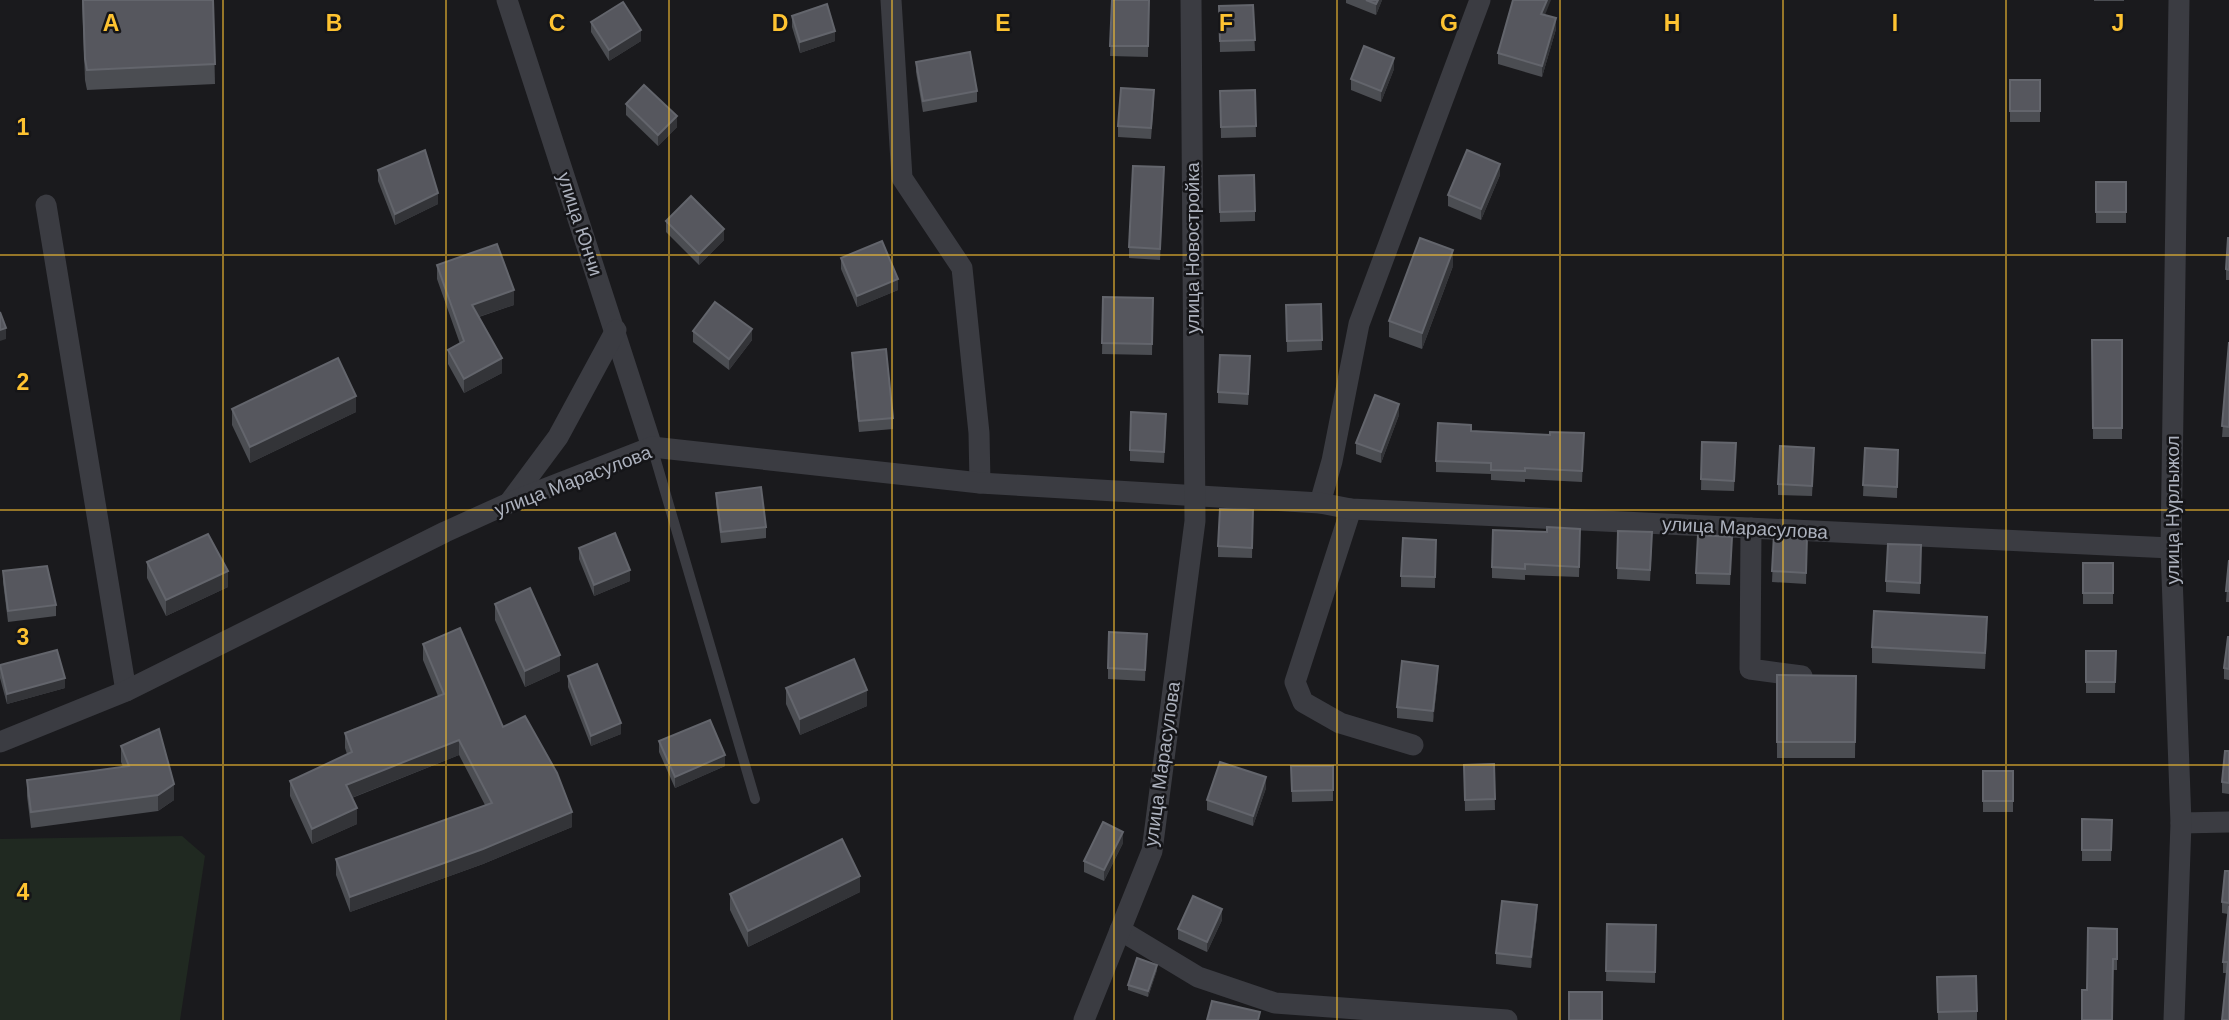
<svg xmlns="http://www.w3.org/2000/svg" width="2229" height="1020" font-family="Arial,sans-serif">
  <rect width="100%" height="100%" fill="#1a1a1d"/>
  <polygon fill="#202921" points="182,836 205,856 180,1020 0,1020 0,839"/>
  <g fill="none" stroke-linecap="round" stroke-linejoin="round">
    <polyline stroke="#3b3c42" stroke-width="10" points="652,447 755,799"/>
    <g stroke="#3b3c42" stroke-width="21">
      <polyline points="507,0 652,447"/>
      <polyline points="891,0 902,178 962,268 979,433 980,483"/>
      <polyline points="46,205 126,691"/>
      <polyline points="509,503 558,437 616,330"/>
      <polyline points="1320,503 1332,461 1359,324 1480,0"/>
      <polyline points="1351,509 1295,682 1303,702 1340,723 1413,745"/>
      <polyline points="1751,528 1750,669 1802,676"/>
      <polyline points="0,742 126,691 445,532 509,503 652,447 980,483 1320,503 1351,509 2171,548"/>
      <polyline points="2181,823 2229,822"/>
      <polyline points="1120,930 1198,977 1275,1003 1507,1020"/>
      <polyline points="1084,1020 1152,851 1195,521 1191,0"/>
      <polyline points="2174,1020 2181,823 2171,548 2179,0"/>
    </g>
  </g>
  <g fill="#4b4d52">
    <polygon points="82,0 213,0 215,84 87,90 85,80"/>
    <polygon points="1112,0 1149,0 1148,57 1110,56"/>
    <polygon points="1346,0 1382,0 1376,15 1346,3"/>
    <rect x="2094" y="0" width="30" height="1"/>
    <polygon points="1253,5 1255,51 1220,52 1219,6"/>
    <polygon points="1545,15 1556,29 1542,77 1498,64 1498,53"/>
    <polygon points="792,16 835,41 800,53 792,27"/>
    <polygon points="591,22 641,41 609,61 591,32"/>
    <polygon points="916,62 977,91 977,102 923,112 916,72"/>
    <polygon points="1394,69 1381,102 1351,90 1351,79"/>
    <rect x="2010" y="80" width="30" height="42"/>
    <polygon points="1255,90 1256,137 1221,138 1220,91"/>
    <polygon points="1154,101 1151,139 1118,137 1118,126"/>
    <polygon points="626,104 677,127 658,146 626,115"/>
    <polygon points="378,170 438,204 395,225 378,181"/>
    <polygon points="1500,175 1481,220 1448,206 1448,195"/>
    <polygon points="1219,176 1255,211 1255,221 1220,222"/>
    <polygon points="1164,178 1160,260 1129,258 1129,247"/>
    <rect x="2096" y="182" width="30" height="41"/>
    <polygon points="666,221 724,240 699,265 666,232"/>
    <polygon points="2229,238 2229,280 2226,280 2226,269"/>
    <polygon points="841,258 898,290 857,307 841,269"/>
    <polygon points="437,265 514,305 479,317 502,373 464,393 448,364 448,350 460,344 437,279"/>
    <polygon points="1453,266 1422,349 1389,337 1389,321"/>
    <polygon points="1103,297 1153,298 1152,355 1102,354"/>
    <polygon points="1321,304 1322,350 1287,352 1286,305"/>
    <polygon points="693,331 752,340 729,370 693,342"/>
    <polygon points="2092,340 2122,340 2122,439 2093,439"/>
    <polygon points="2229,342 2229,437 2222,437"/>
    <polygon points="852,353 893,418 893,429 859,432 852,364"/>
    <polygon points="1250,367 1248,405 1218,403 1218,392"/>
    <polygon points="232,409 356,412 250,463 232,425"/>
    <polygon points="1399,415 1381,463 1356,454 1356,443"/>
    <polygon points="1166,425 1164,463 1130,461 1130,450"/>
    <polygon points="1471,431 1550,435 1584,433 1582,482 1525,479 1525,482 1491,480 1491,474 1436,472 1436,461"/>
    <polygon points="1702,442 1736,443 1734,491 1701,490"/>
    <polygon points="1865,448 1898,450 1897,498 1863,496"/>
    <polygon points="1814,459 1812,496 1778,495 1778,484"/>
    <polygon points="716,493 766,527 766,538 721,543 716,503"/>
    <polygon points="1253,510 1252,558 1218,557 1218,546"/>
    <polygon points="1618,531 1652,543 1650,581 1617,579"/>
    <polygon points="1774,534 1807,536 1806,584 1772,582"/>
    <polygon points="1732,537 1730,585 1696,584 1696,573"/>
    <polygon points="1436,540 1435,588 1401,587 1401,576"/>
    <polygon points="1580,540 1579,577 1525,575 1525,580 1492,578 1492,567"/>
    <polygon points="579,548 630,581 594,596 579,559"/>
    <polygon points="1921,556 1920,594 1886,592 1886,581"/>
    <polygon points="2229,560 2229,602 2226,602"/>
    <polygon points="147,562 228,587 166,616 147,578"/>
    <rect x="2083" y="563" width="30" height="41"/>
    <polygon points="3,571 56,605 56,616 8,622 3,582"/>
    <polygon points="495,604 560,671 525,687 495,620"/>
    <polygon points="1987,633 1985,669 1872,663 1872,647"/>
    <polygon points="1147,634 1145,681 1108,679 1108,668"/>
    <polygon points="2229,637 2229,680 2224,679 2224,668"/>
    <polygon points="423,644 503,727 572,827 483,864 350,912 336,875 336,859 485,805 459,755 352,798 357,824 312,844 290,796 290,781 347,754 345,748 345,733 438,696 423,660"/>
    <polygon points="2086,651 2116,651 2115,693 2086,693"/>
    <polygon points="0,665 65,688 7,704 0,678"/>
    <polygon points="1777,675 1856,676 1855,758 1777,758"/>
    <polygon points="568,676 621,734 591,746 568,687"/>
    <polygon points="1438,677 1433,722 1397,718 1397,707"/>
    <polygon points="786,688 867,706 800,735 786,704"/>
    <polygon points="659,741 725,766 675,788 659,752"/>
    <polygon points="121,746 174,800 158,811 31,828 27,796 27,780 123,767 121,762"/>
    <polygon points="2229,751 2229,794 2222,793 2222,782"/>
    <polygon points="1494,764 1495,810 1465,811 1464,765"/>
    <polygon points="1291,766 1333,766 1333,801 1292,802"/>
    <rect x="1983" y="771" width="30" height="41"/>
    <polygon points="1266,788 1253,826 1207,810 1207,800"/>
    <polygon points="2082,819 2112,820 2111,861 2082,861"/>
    <polygon points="1123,843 1104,881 1084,872 1084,861"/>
    <polygon points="2229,871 2229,1020 2227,973 2223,973 2223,962 2228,914 2222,913 2222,902"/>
    <polygon points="860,892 748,947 730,910 730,894"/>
    <polygon points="1537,916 1531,968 1496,964 1496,953"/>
    <polygon points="1222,920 1207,952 1178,939 1178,929"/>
    <polygon points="1607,924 1656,925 1655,983 1606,981"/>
    <polygon points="2117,929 2117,970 2113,970 2087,990"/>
    <polygon points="1157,970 1148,997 1128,990 1128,985"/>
    <polygon points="1937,977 1977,1011 1977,1020 1938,1020"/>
  </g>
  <g fill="#333438">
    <polygon points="1378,0 1382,0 1376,15 1376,4"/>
    <polygon points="1547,0 1551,0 1541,25 1541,14"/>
    <polygon points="1556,18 1556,29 1542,77 1542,66"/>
    <polygon points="641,30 641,41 609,61 609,50"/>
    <polygon points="835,31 835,41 800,53 800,42"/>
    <polygon points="1394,58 1394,69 1381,102 1381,91"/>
    <polygon points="677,116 677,127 658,146 658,135"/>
    <polygon points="1500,164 1500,175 1481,220 1481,209"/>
    <polygon points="438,193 438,204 395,225 395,214"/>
    <polygon points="724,229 724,240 699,265 699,254"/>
    <polygon points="1453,250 1453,266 1422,349 1422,333"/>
    <polygon points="898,279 898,290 857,307 857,296"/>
    <polygon points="514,290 514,305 472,319 472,305"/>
    <polygon points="6,328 6,339 0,341 0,330"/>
    <polygon points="752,329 752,340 729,370 729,359"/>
    <polygon points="502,358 502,373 464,393 464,379"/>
    <polygon points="356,396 356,412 250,463 250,447"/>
    <polygon points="1399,404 1399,415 1381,463 1381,452"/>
    <polygon points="630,570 630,581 594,596 594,585"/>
    <polygon points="228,571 228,587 166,616 166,600"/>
    <polygon points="560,655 560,671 525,687 525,671"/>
    <polygon points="1438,666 1438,677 1433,722 1433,711"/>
    <polygon points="65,678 65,688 7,704 7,694"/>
    <polygon points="867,690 867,706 800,735 800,719"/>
    <polygon points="621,723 621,734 591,746 591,736"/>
    <polygon points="459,740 459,755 346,800 346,785"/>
    <polygon points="725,755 725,766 675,788 675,777"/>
    <polygon points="1266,777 1266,788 1253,826 1253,816"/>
    <polygon points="174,784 174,800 158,811 158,795"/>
    <polygon points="357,808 357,824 312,844 312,829"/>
    <polygon points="572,812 572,827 483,864 350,912 350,897"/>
    <polygon points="1123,832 1123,843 1104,881 1104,870"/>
    <polygon points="860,876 860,892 748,947 748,931"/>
    <polygon points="1537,905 1537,916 1531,968 1531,957"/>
    <polygon points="1222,909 1222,920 1207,952 1207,942"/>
    <polygon points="1157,965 1157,970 1148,997 1148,991"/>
  </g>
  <g fill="#56575e" stroke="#63656c" stroke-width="2">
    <polygon points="83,0 213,0 215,64 87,70 85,59"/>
    <polygon points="1112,0 1149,0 1148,46 1110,46"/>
    <polygon points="1366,0 1378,0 1376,4"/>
    <polygon points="1513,0 1547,0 1541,14 1556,18 1542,66 1498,53"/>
    <polygon points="623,2 641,30 609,50 591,22"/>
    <polygon points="827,4 835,31 800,42 792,16"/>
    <polygon points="1253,5 1255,40 1220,41 1219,6"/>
    <polygon points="1364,46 1394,58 1381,91 1351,79"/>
    <polygon points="970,52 977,91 923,101 916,62"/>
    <rect x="2010" y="80" width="30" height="31"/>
    <polygon points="644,85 677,116 658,135 626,104"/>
    <polygon points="1121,88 1154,90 1151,128 1118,126"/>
    <polygon points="1255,90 1256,126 1221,127 1220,91"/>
    <polygon points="425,150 438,193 395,214 378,170"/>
    <polygon points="1467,150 1500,164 1481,209 1448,195"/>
    <polygon points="1133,166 1164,167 1160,249 1129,247"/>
    <polygon points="1254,175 1255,211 1220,212 1219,176"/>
    <rect x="2096" y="182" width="30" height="30"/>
    <polygon points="691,196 724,229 699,254 666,221"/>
    <polygon points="1420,238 1453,250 1422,333 1389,321"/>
    <polygon points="2228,238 2229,238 2229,270 2226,269"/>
    <polygon points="882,241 898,279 857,296 841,258"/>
    <polygon points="497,244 514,290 472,305 502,358 464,379 448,350 464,341 437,265"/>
    <polygon points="1103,297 1153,298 1152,344 1102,343"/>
    <polygon points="715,302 752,329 729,359 693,331"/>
    <polygon points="1321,304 1322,340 1287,341 1286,305"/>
    <polygon points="0,312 6,328 0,330"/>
    <polygon points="2092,340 2122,340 2122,428 2093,428"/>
    <polygon points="2229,342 2229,427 2222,426"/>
    <polygon points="886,349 893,418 859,421 852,353"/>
    <polygon points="1220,355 1250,356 1248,394 1218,392"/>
    <polygon points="338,358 356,396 250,447 232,409"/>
    <polygon points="1375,395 1399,404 1381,452 1356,443"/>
    <polygon points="1131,412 1166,414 1164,452 1130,450"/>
    <polygon points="1438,423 1471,425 1471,431 1550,435 1550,432 1584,433 1582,471 1525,468 1525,471 1491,470 1491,463 1436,461"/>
    <polygon points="1702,442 1736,443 1734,481 1701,479"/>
    <polygon points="1780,446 1814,448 1812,486 1778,484"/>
    <polygon points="1865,448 1898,450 1897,487 1863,485"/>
    <polygon points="761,487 766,527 721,532 716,493"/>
    <polygon points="1220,509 1253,510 1252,548 1218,546"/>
    <polygon points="1547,527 1580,529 1579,567 1525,564 1525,569 1492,567 1493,530 1547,532"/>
    <polygon points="1618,531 1652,532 1650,570 1617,568"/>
    <polygon points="615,533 630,570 594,585 579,548"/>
    <polygon points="208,534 228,571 166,600 147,562"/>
    <polygon points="1774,534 1807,536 1806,573 1772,571"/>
    <polygon points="1698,535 1732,537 1730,574 1696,573"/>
    <polygon points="1403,538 1436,540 1435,577 1401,576"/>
    <polygon points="1888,544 1921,545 1920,583 1886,581"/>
    <polygon points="2229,560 2229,591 2226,591"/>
    <rect x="2083" y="563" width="30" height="30"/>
    <polygon points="47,566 56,605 8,611 3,571"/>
    <polygon points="530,588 560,655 525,671 495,604"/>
    <polygon points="1874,611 1987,617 1985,653 1872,647"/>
    <polygon points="460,628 503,727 525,716 557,773 572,812 483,849 350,897 336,859 492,803 459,740 346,785 357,808 312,829 290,781 352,752 345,733 444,694 423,644"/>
    <polygon points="1109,632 1147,634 1145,670 1108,668"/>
    <polygon points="2228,637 2229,637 2229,669 2224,668"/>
    <polygon points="57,650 65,678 7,694 0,665"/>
    <polygon points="2086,651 2116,651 2115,682 2086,682"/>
    <polygon points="854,659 867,690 800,719 786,688"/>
    <polygon points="1402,661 1438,666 1433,711 1397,707"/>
    <polygon points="597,664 621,723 591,736 568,676"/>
    <polygon points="1777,675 1856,676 1855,742 1777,742"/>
    <polygon points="710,720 725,755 675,777 659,741"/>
    <polygon points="159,729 174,784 158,795 31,812 27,780 129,766 121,746"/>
    <polygon points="2225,751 2229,751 2229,783 2222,782"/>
    <polygon points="1220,762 1266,777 1253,816 1207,800"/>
    <polygon points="1494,764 1495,799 1465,800 1464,765"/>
    <polygon points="1291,766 1333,766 1333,790 1292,791"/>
    <rect x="1983" y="771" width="30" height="30"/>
    <polygon points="2082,819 2112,820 2111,850 2082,850"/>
    <polygon points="1103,822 1123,832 1104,870 1084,861"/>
    <polygon points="842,839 860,876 748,931 730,894"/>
    <polygon points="2225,871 2229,871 2229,903 2222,902"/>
    <polygon points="1193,896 1222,909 1207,942 1178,929"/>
    <polygon points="1502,901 1537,905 1531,957 1496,953"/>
    <polygon points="2229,906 2229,1020 2222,1020 2228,962 2223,962"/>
    <polygon points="1607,924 1656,925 1655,972 1606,971"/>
    <polygon points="2088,928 2117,929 2117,959 2113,959 2112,1020 2082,1020 2082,990 2087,990"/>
    <polygon points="1137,958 1157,965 1148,991 1128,985"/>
    <polygon points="1976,976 1977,1011 1938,1012 1937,977"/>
    <rect x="1569" y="992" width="33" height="28"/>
    <polygon points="1212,1001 1260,1012 1258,1020 1207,1020"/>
  </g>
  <path fill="none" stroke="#fec331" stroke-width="2" stroke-opacity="0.55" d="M 223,0 L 223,1020M 446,0 L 446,1020M 669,0 L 669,1020M 892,0 L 892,1020M 1114,0 L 1114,1020M 1337,0 L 1337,1020M 1560,0 L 1560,1020M 1783,0 L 1783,1020M 2006,0 L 2006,1020M 0,255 L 2229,255M 0,510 L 2229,510M 0,765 L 2229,765"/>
  <g text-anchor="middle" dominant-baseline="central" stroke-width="5" stroke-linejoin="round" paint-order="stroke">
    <g font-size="19" fill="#acb1bd" stroke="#151518">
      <text transform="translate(580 224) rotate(72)">улица Юнчи</text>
      <text transform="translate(1192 248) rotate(-90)">улица Новостройка</text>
      <text transform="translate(573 481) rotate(-21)">улица Марасулова</text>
      <text transform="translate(2172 510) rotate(-90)">улица Нурлыжол</text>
      <text transform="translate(1745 528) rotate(3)">улица Марасулова</text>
      <text transform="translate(1162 764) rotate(-82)">улица Марасулова</text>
    </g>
  </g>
  <g font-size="23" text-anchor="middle" font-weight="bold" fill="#fec331" stroke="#151518" stroke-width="5" stroke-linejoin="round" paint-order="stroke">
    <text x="111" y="31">A</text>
    <text x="334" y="31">B</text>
    <text x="557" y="31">C</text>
    <text x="780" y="31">D</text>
    <text x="1003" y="31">E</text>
    <text x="1226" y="31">F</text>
    <text x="1449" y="31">G</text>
    <text x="1672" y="31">H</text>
    <text x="1895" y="31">I</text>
    <text x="2118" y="31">J</text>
    <text x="23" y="135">1</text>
    <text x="23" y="390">2</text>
    <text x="23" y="645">3</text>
    <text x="23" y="900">4</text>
  </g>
</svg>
